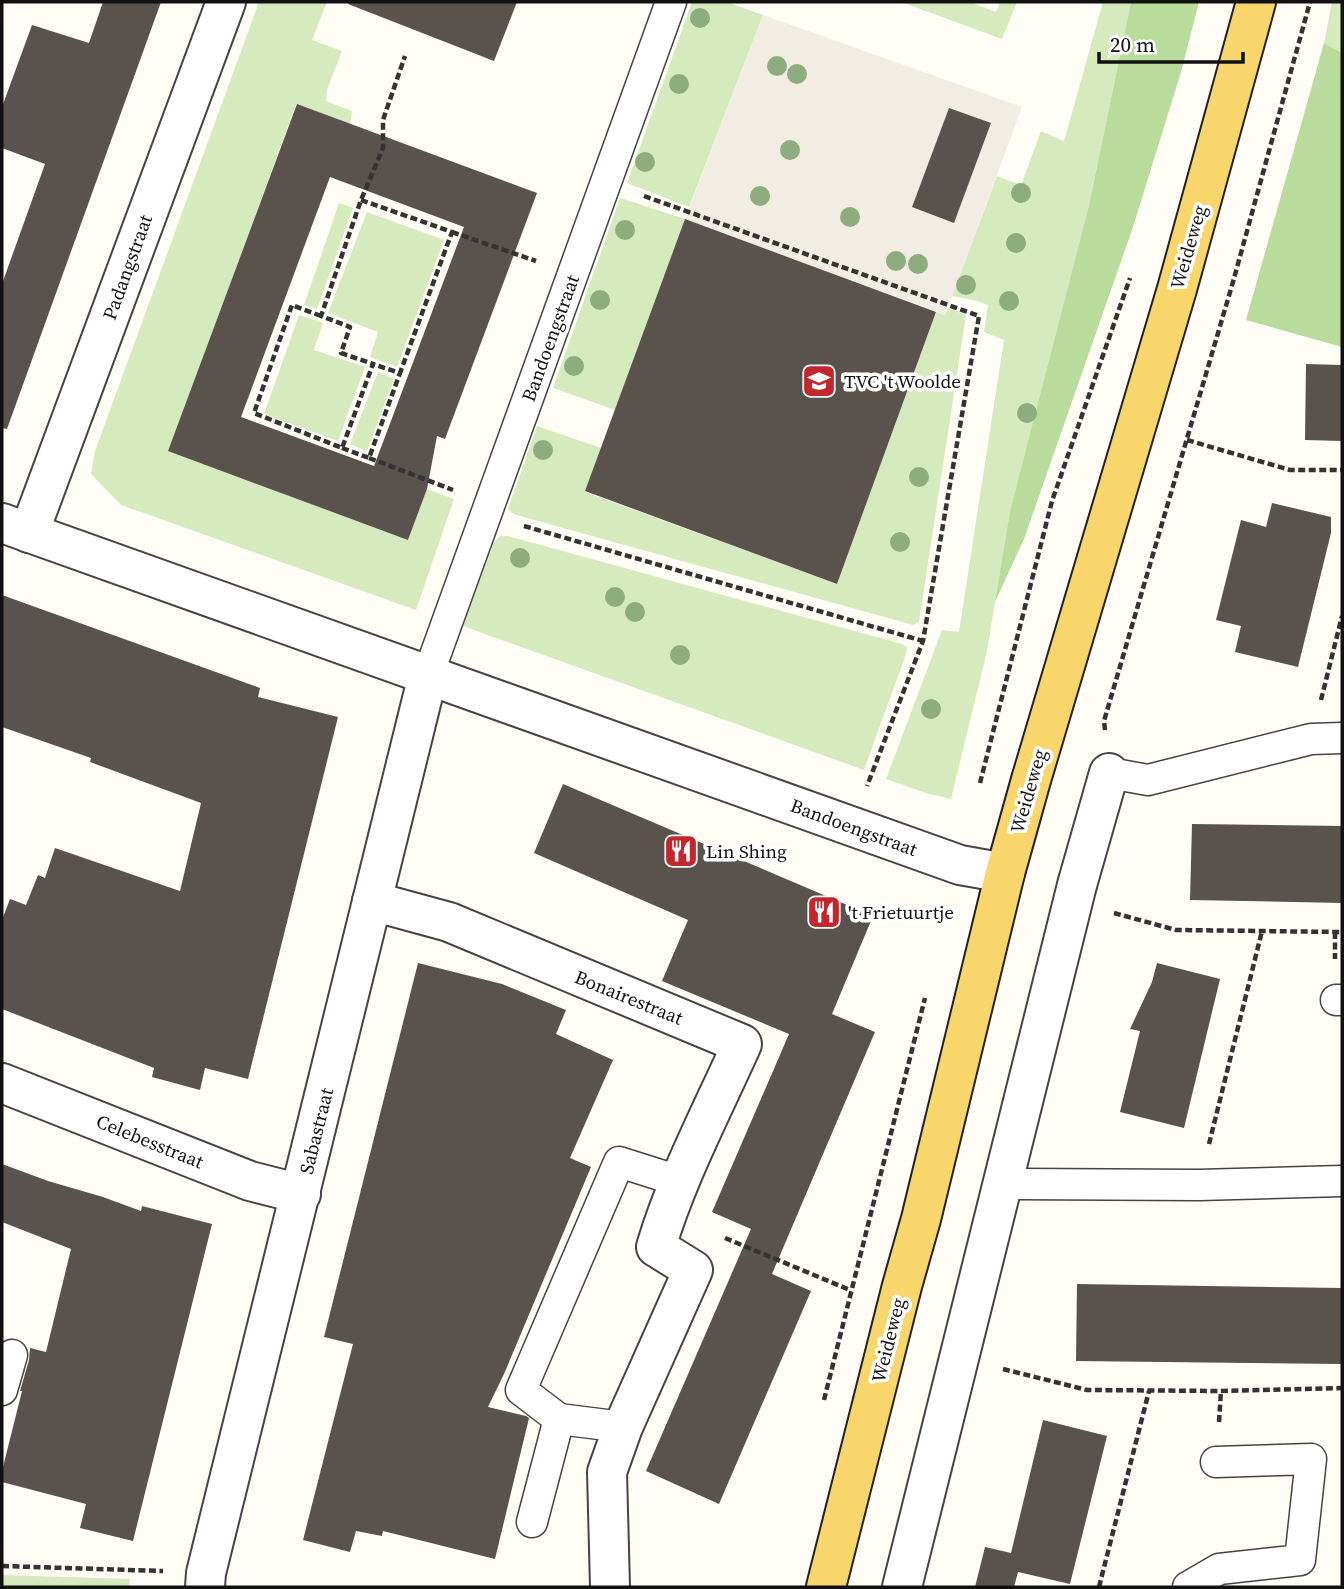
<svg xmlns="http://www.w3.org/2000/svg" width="1344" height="1589" font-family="'Source Serif 4',serif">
  <rect width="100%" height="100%" fill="#fffdf5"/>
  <g fill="#d5ebbd">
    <polygon points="259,2 327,2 312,40 342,51 327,90 326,101 352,111 350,124 296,104 208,344 261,364 246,405 192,387 188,398 408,540 427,489 454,499 416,610 121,505 91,474 95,451"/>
    <polygon points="692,2 727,2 763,15 689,207 627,183"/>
    <polygon points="901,2 970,2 996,12 1000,2 1017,2 1002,39"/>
    <polygon points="1103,2 1131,2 1089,205 1010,511 987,651 951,799 929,794 886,779 942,630 959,632 1004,340 984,332 988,305 977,301 952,296 997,176 1021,185 1041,131 1064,141"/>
    <polygon points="1332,2 1342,3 1342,53 1324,43"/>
    <polygon points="620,198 685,219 615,410 553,388"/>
    <polygon points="339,203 353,208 317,309 304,305"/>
    <polygon points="367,212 444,240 397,367 370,357 378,332 328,313"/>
    <polygon points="948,308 966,315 919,622 913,625 520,516 512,513 508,509 537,426 601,448 585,492 837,584 936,312 945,315"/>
    <polygon points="299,315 323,323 314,350 365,367 338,441 264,414"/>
    <polygon points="378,372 394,379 367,451 350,444"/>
    <polygon points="500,536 508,536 902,644 907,647 906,654 864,770 463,626 494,542"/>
    <polygon points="2,1575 130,1579 129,1587 2,1587"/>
  </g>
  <g fill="#b9dc9c">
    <polygon points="1131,2 1199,2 1181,72 1133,227 1024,539 995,602 1010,511 1089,205"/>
    <polygon points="1324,43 1342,53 1342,347 1246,320"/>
  </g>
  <polygon fill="#f1ede2" points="763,15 1022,107 945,315 685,219"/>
  <g fill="#5a524d" fill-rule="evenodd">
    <polygon points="103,2 161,2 7,429 2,428 2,284 45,164 2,148 2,107 32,25 89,43"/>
    <polygon points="349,2 517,2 494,61 348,4"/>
    <path d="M 297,104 L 537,193 L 445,439 L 437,436 L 427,489 L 408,540 L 168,451 ZM 330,177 L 464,227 L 374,466 L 241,417 Z"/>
    <polygon points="949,108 991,123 954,223 912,207"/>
    <polygon points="685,219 936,312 837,584 585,491"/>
    <polygon points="1306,364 1342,365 1342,441 1305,440"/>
    <polygon points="1272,503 1331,517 1331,533 1298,667 1235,652 1241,626 1216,620 1241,520 1266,527"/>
    <polygon points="2,595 260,688 258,697 338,717 248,1079 205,1068 200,1090 152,1077 154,1068 2,1009 2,920 10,899 26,905 38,875 45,878 55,848 180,891 201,803 90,762 91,758 2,727"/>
    <polygon points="563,784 873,916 832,1014 875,1032 772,1274 811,1291 719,1504 646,1471 751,1229 712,1212 789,1034 662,981 688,920 534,853"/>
    <polygon points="1192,824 1342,826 1342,903 1190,900"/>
    <polygon points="418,963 502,984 566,1010 556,1034 613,1060 570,1158 591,1167 504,1374 488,1407 526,1416 529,1418 495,1559 383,1531 382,1536 356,1531 350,1552 303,1540 353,1344 324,1337"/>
    <polygon points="1157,963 1220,979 1184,1128 1120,1112 1140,1031 1130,1029 1152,982"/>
    <polygon points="2,1164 48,1181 103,1197 141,1211 142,1206 212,1224 133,1541 80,1528 86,1504 2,1482 2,1471 22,1391 20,1391 29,1360 30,1348 46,1352 71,1249 2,1222"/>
    <polygon points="1077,1284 1342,1288 1342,1364 1076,1361"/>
    <polygon points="1043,1420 1107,1436 1070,1584 1018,1572 1014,1587 975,1587 985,1547 1011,1553"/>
  </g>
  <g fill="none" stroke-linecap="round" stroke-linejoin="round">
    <g stroke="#444" stroke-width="33">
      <g id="lane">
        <polyline points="428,675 671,2"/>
        <polyline points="1109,773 1148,780 1311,739 1342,738"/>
        <polyline points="1336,1000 1342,1000"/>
        <polyline points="1003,1184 1199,1185 1342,1181"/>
        <polyline points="2,1390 12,1355"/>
        <polyline points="623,1427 559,1419 521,1390 619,1162 679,1181"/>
        <polyline points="532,1522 559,1419"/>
        <polyline points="1188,1587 1219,1569 1300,1560 1311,1459 1216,1462"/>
      </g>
    </g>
    <g stroke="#444" stroke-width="42">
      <g id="street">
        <polyline points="2,523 960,865 1005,873"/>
        <polyline points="29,533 226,2"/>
        <path d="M 372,901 L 449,922 L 742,1044 C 712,1111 677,1177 656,1247 L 693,1270 L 623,1427 L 607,1472 L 610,1587"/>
        <polyline points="2,1083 250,1181 301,1194"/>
        <polyline points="205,1587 206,1573 428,675"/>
        <polyline points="902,1587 1077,885 1109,773"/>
      </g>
    </g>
    <g stroke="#222" stroke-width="42">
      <polyline id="primary" points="826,1587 902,1286 921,1219 1005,873 1031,780 1177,289 1256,2"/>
    </g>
    <g stroke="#333" stroke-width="4.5" stroke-dasharray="7 3.5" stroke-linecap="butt">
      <polyline points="644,196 979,316 923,641 867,786"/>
      <polyline points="361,200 452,232 400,373 373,364"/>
      <polyline points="452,232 536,261"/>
      <polyline points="321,316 292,305 254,413 342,448 373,364 341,353 350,327 321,316 361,200 383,148 383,120 405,56"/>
      <polyline points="1187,440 1290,470 1342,470"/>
      <polyline points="342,448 369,458 400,373"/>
      <polyline points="369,458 453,490"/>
      <polyline points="524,526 923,641"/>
      <polyline points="1321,700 1342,616"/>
      <polyline points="1105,730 1104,721 1233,282 1310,2"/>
      <polyline points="980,783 1052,501 1130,278"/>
      <polyline points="1114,913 1176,930 1342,932"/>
      <polyline points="1335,932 1335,959"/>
      <polyline points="1209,1144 1262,931"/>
      <polyline points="725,1238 850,1290"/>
      <polyline points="1003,1369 1087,1390 1221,1391 1342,1388"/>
      <polyline points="824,1400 925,998"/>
      <polyline points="1219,1422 1221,1391"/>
      <polyline points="2,1566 163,1571"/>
      <polyline points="1099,1587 1149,1391"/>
    </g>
    <use href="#lane" stroke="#fff" stroke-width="30"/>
    <use href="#street" stroke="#fff" stroke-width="38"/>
    <use href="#primary" stroke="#f9d66b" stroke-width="38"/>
  </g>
  <g fill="#8dad7f">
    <circle cx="700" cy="18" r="10"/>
    <circle cx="777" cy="66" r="10"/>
    <circle cx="797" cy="74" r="10"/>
    <circle cx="679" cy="84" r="10"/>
    <circle cx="790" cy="150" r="10"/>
    <circle cx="645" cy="162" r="10"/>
    <circle cx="1021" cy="193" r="10"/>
    <circle cx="760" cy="196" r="10"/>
    <circle cx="850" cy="217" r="10"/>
    <circle cx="625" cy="230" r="10"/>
    <circle cx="1016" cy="243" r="10"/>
    <circle cx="896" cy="261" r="10"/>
    <circle cx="918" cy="264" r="10"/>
    <circle cx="966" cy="285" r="10"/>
    <circle cx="600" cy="300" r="10"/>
    <circle cx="1009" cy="301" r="10"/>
    <circle cx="574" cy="366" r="10"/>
    <circle cx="1027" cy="413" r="10"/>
    <circle cx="543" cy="450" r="10"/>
    <circle cx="919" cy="477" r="10"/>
    <circle cx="900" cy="542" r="10"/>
    <circle cx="520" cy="558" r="10"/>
    <circle cx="615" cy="597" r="10"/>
    <circle cx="635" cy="612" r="10"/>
    <circle cx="680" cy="655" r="10"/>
    <circle cx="931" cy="709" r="10"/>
  </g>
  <defs>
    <g id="school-square" transform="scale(1.75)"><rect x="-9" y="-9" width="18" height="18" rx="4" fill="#c4262e" stroke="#fff"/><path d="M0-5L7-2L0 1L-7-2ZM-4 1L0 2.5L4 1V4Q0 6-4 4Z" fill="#fff"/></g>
    <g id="restaurant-square" transform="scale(1.75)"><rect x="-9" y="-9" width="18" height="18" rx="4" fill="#c4262e" stroke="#fff"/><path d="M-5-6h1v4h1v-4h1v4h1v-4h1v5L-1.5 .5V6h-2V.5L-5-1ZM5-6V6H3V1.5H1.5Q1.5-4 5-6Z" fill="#fff"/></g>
  </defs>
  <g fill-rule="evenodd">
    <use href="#school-square" x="819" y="381"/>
    <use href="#restaurant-square" x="681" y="851"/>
    <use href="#restaurant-square" x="824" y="912"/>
  </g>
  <g text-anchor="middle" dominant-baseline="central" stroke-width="7" stroke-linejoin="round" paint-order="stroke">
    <g font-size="19" fill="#111" stroke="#fff">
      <text transform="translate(1188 247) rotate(-74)">Weideweg</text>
      <text transform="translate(127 267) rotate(-70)">Padangstraat</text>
      <text transform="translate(550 338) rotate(-70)">Bandoengstraat</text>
      <text transform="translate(1028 791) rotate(-74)">Weideweg</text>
      <text transform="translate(854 827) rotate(20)">Bandoengstraat</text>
      <text transform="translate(629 997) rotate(22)">Bonairestraat</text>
      <text transform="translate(316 1131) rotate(-76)">Sabastraat</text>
      <text transform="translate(150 1141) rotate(22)">Celebesstraat</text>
      <text transform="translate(888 1340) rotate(-76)">Weideweg</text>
    </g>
    <g font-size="19" fill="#111" stroke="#fff" text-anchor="start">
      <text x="844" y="381">TVC 't Woolde</text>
      <text x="706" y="851">Lin Shing</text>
      <text x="848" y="912">'t Frietuurtje</text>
    </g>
  </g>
  <rect width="1344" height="1589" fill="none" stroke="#111111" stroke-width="7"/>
  <path d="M1099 52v10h144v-10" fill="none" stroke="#111111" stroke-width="3.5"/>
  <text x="1110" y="52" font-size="21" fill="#111111" stroke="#ffffff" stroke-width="5" paint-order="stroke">20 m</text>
</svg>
